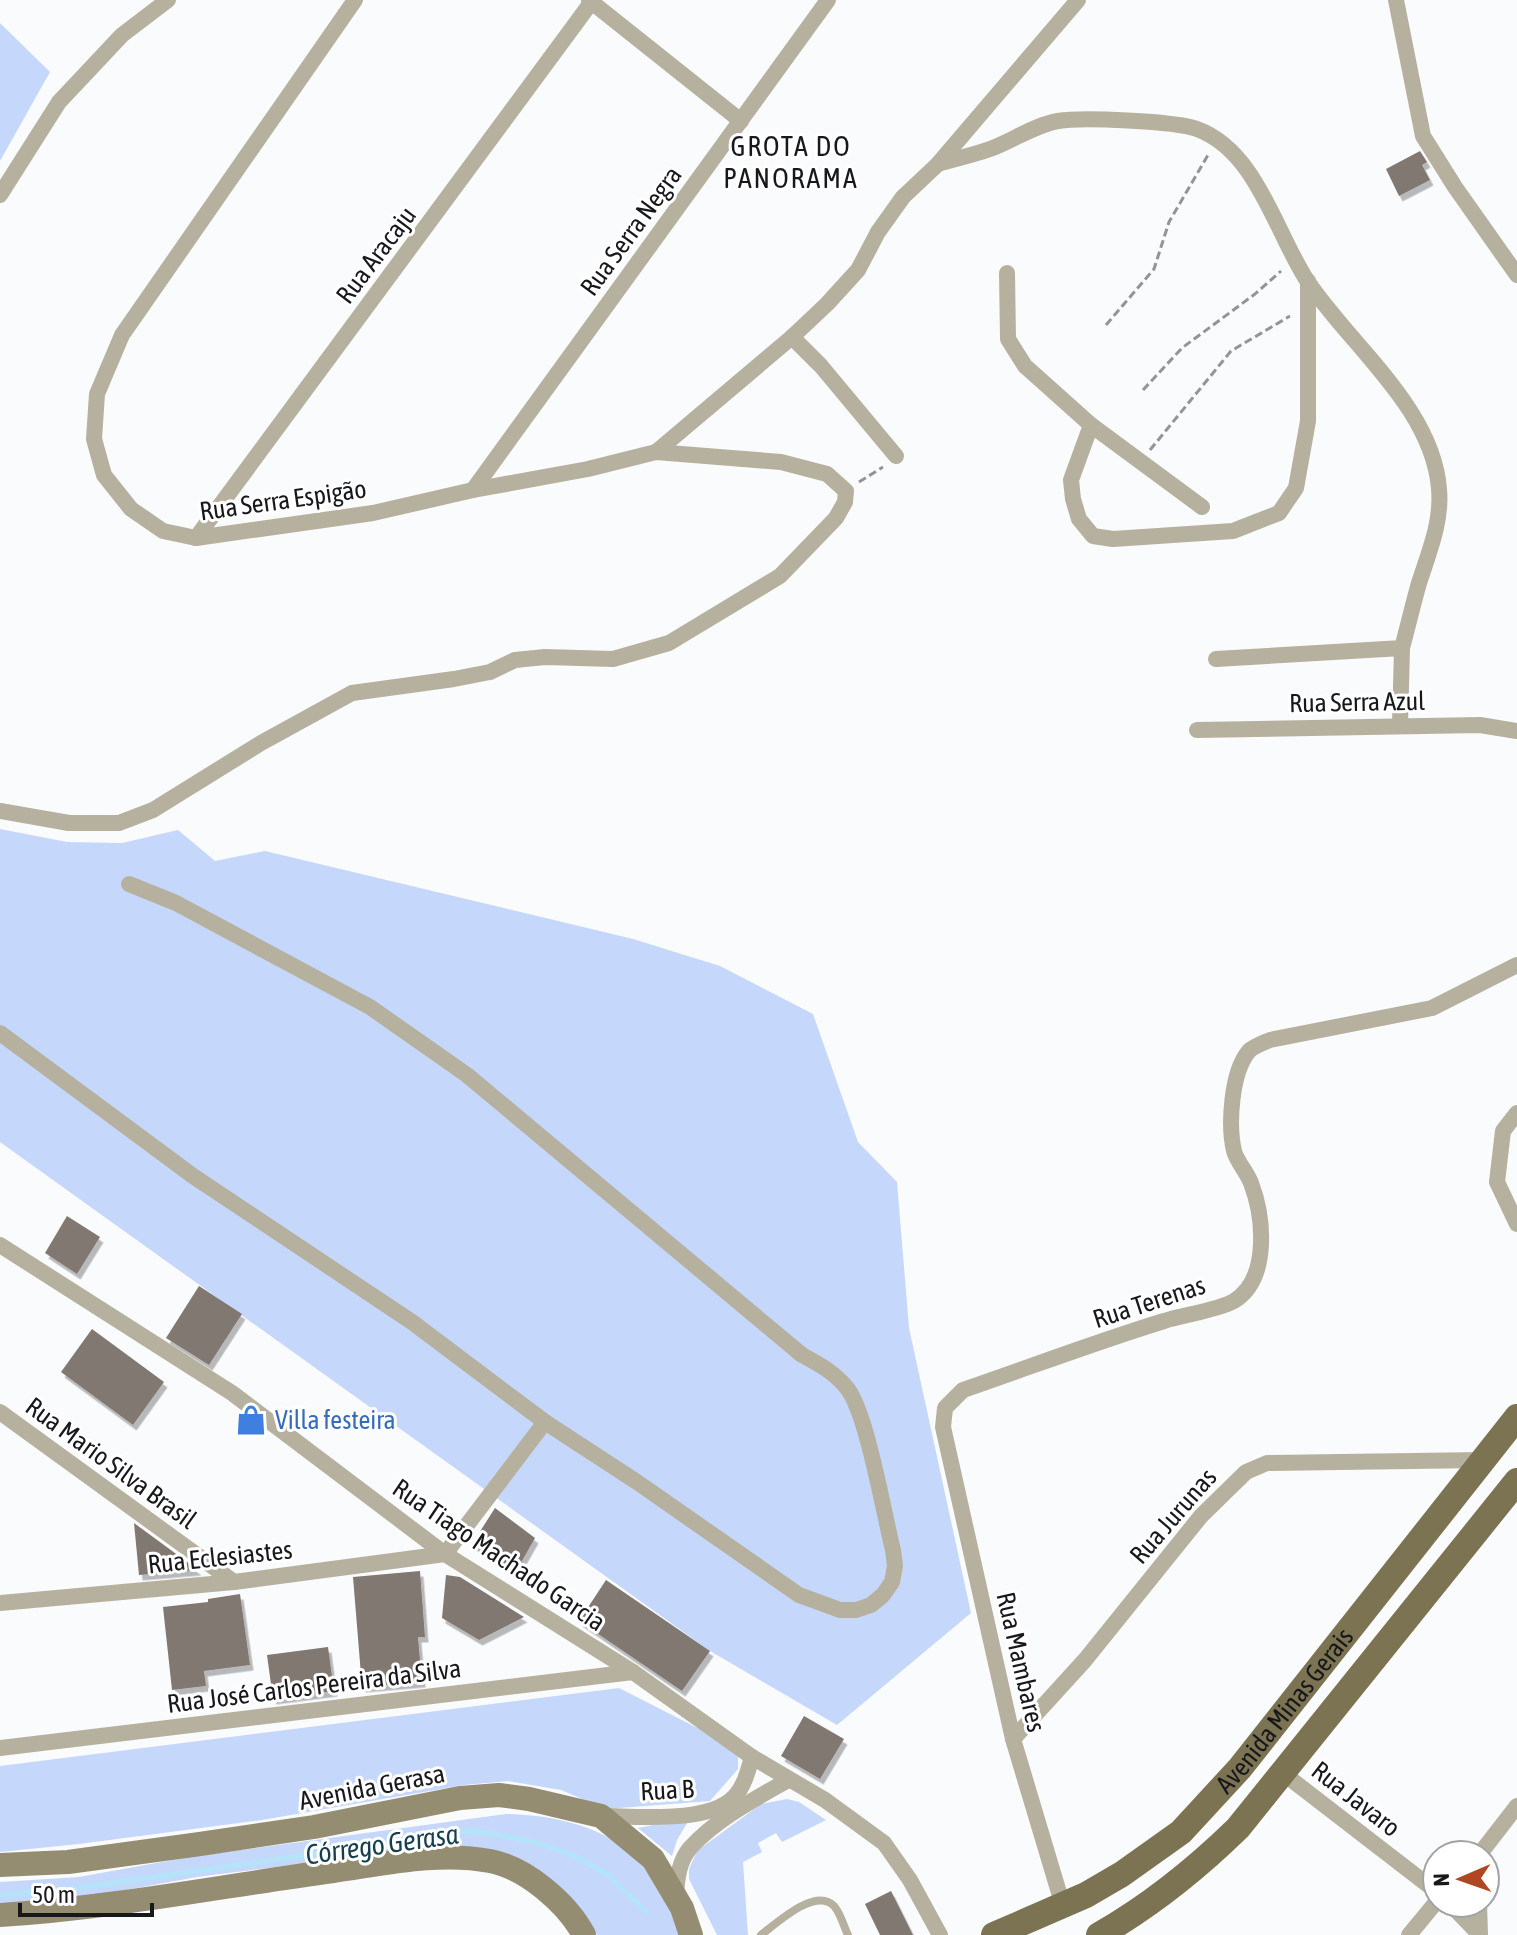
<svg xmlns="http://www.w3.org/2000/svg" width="1517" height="1935" font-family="'Asap Condensed',sans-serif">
  <defs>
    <filter id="shadow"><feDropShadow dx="3.5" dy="5.5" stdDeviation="0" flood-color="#0004"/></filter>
  </defs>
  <rect width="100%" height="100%" fill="#fafbfd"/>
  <g fill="#c6d7fc">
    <polygon points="0,23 50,72 0,161"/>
    <polygon points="0,829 67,842 122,843 178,830 215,861 265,851 633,939 720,966 813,1014 858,1142 897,1182 909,1328 971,1613 837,1725 710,1651 0,1142"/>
    <polygon points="619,1688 727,1743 738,1757 738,1769 710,1801 606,1809 561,1790 508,1781 464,1785 262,1820 79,1844 0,1852 0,1766"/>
    <polygon points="787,1799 799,1802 826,1820 782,1842 776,1833 758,1843 762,1852 743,1862 748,1935 717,1935 689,1879 689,1869 697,1851 761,1804"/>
    <path d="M 506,1814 C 561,1815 617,1830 653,1873 C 658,1879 665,1886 668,1893 C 674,1906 678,1921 682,1935 L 597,1935 L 580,1908 L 528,1867 L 316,1862 L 197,1877 L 93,1896 L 0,1905 L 0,1882 L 79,1877 L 189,1857 Z"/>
    <polygon points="690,1818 677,1840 672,1856 638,1828"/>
  </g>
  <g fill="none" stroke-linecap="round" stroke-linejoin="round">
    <polyline stroke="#b3e4fa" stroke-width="5" points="0,1895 78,1888 377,1845 439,1833 474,1831 530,1841 575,1856 607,1874 647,1912"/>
  </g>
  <g fill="#817871" filter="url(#shadow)">
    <polygon points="1420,151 1427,162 1422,165 1430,180 1399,196 1386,169"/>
    <polygon points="67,1216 100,1237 77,1274 45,1253"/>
    <polygon points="199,1286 242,1314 209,1365 166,1338"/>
    <polygon points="92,1329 164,1382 133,1425 61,1372"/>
    <polygon points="495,1508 535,1538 514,1575 472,1544"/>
    <polygon points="134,1523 198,1570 139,1575"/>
    <polygon points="420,1571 425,1637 418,1637 422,1682 362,1687 353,1577"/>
    <polygon points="446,1575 460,1577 524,1617 479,1640 442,1618"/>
    <polygon points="606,1580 710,1651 682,1691 579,1621"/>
    <polygon points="240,1594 250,1665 204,1671 206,1686 172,1690 163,1607 208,1602 208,1599"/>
    <polygon points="328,1647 334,1691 273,1699 267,1655"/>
    <polygon points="804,1716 844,1739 820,1779 781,1756"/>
    <polygon points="891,1891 913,1935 880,1935 865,1904"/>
  </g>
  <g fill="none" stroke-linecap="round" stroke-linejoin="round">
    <g stroke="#939497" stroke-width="3" stroke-dasharray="8 4" stroke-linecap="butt">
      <polyline points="1106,325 1154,269 1169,222 1208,155"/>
      <polyline points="1143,390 1182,348 1255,294 1281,271"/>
      <polyline points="1150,450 1231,351 1290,316"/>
      <polyline points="859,482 883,467"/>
    </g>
    <path stroke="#b6b19e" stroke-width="8" d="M 761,1935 C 777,1923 815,1887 834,1906 C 840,1912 844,1927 848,1935"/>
    <g stroke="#b6b19e" stroke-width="16">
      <polyline points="589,0 741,121"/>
      <polyline points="1396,0 1423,136 1455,187 1517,275"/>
      <path d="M 938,164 C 955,159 973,155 990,149 C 1012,141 1035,125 1058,121 C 1081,117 1175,121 1197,129 C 1257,151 1275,232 1308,282 C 1350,345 1433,408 1439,489 C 1442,522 1429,552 1419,583 C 1413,604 1408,626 1402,648 L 1216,659"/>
      <polyline points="0,195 59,102 122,35 168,0"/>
      <polyline points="1007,273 1008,339 1025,366 1091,425 1071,480 1073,499 1079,519 1093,536 1113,539 1233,531 1279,513 1296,488 1308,421 1308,281"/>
      <polyline points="792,337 821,366 896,456"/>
      <polyline points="1091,425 1202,507"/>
      <polyline points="656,452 792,337 827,304 858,270 878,232 903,197 938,164 1078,0"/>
      <polyline points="473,490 828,0"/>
      <polyline points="196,538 593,0"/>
      <polyline points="1400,725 1402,648"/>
      <polyline points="1197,730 1480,725 1517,731"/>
      <polyline points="0,811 69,823 119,823 153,810 261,743 352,693 454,679 490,672 515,660 545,657 613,659 669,643 780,576 836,518 845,502 846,491 827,474 781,462 656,452 588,469 473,490 373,513 196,538 163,531 131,509 104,475 94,439 97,394 122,335 355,0"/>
      <path d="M 0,1033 L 193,1176 L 412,1322 L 545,1422 L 637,1482 L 799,1595 L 840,1610 L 856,1610 L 871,1605 L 883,1595 L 892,1582 L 895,1566 L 893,1550 C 884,1515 867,1413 847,1388 C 835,1373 819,1364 802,1355 L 467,1075 L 370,1007 L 176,903 L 129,884"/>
      <polyline points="1517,1113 1503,1131 1497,1182 1517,1224"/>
      <polyline points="0,1245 232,1393 445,1554 633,1672 752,1757 825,1800 884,1843 910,1880 940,1935"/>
      <polyline points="0,1412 234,1582"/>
      <polyline points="0,1603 234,1582 445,1554 545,1422"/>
      <polyline points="1013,1739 1085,1660 1201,1516 1246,1472 1267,1463 1483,1460"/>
      <polyline points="0,1748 633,1672"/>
      <polyline points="1284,1774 1437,1892"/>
      <path d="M 601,1816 C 637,1816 708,1824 734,1797 C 744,1787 748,1771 752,1757"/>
      <polyline points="1479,1855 1517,1806"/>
      <path d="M 676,1895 C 677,1879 679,1861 690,1848 C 716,1819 755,1799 788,1780"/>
      <polyline points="1449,1903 1480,1935"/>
      <polyline points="1479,1903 1480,1935"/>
      <path d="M 1063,1906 L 1013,1739 L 943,1427 L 945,1408 L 963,1390 C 1030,1367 1096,1342 1164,1321 C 1182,1315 1219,1310 1234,1301 C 1270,1279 1264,1217 1251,1183 C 1247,1172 1237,1162 1234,1151 C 1228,1125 1231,1072 1249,1051 C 1254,1046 1263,1043 1270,1040 L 1432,1008 L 1517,965"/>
      <polyline points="1409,1935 1437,1901"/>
    </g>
    <g stroke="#948d72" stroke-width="24">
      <polyline points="0,1865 68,1862 200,1844 314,1827 460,1798 499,1795 529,1799 601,1816 653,1859 682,1908 691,1935"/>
      <path d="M 0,1915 C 111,1908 222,1886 333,1871 C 383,1864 439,1851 490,1861 C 526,1868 567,1903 584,1935"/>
    </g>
    <g stroke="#7c7352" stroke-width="26">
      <path id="s1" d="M 994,1935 L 1086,1895 L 1122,1874 L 1181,1832 L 1240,1768 L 1517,1417"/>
      <path d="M 1099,1935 C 1150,1906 1196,1869 1238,1828 L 1517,1481"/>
    </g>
  </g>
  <defs>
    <g id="shop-bare" transform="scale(2.4)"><path d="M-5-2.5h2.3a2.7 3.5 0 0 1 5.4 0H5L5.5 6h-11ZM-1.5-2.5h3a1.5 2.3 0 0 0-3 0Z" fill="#3f7fe0" stroke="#fff" stroke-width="2.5" paint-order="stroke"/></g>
  </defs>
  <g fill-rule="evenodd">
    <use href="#shop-bare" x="251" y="1420"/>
  </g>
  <g text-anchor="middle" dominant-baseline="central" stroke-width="6" stroke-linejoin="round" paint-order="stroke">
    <g font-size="26" fill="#16181c" stroke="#fff">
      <text transform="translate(631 231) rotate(-54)">Rua Serra Negra</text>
      <text transform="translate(376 255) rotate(-53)">Rua Aracaju</text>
      <text transform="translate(283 500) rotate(-8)">Rua Serra Espigão</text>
      <text transform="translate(1357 702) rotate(-1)">Rua Serra Azul</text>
      <text transform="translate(1149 1302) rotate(-18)">Rua Terenas</text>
      <text transform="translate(111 1463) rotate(36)">Rua Mario Silva Brasil</text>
      <text transform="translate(1173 1516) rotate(-49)">Rua Jurunas</text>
      <text transform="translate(499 1555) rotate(34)">Rua Tiago Machado Garcia</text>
      <text transform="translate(220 1557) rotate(-6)">Rua Eclesiastes</text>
      <text transform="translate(1021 1662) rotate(77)">Rua Mambares</text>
      <text transform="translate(314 1686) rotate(-7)">Rua José Carlos Pereira da Silva</text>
      <text stroke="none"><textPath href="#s1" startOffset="374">Avenida Minas Gerais</textPath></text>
      <text transform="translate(372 1787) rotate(-11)">Avenida Gerasa</text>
      <text transform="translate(667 1790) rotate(-3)">Rua B</text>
      <text transform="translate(1356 1799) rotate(38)">Rua Javaro</text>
    </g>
    <g font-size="26" fill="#366cbe" stroke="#fff" text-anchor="start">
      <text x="275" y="1420">Villa festeira</text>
    </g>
    <g font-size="28" letter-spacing="2" fill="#16181c" stroke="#fff">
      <text x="791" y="146">GROTA DO<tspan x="791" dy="32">PANORAMA</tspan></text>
    </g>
    <g font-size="28" font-style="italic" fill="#153e4e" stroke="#fff">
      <text transform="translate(382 1844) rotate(-8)">Córrego Gerasa</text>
    </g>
  </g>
  <g transform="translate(1461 1879) rotate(268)"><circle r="38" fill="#ffffff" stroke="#a2a3a4" stroke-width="2"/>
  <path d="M0-6L14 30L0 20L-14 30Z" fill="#ae4722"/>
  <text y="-12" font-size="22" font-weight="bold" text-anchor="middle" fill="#16181c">N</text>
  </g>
  <path d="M20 1903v12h132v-12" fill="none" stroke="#16181c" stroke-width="4"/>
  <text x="32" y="1903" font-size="24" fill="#16181c" stroke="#ffffff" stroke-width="6" paint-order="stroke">50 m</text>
</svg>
